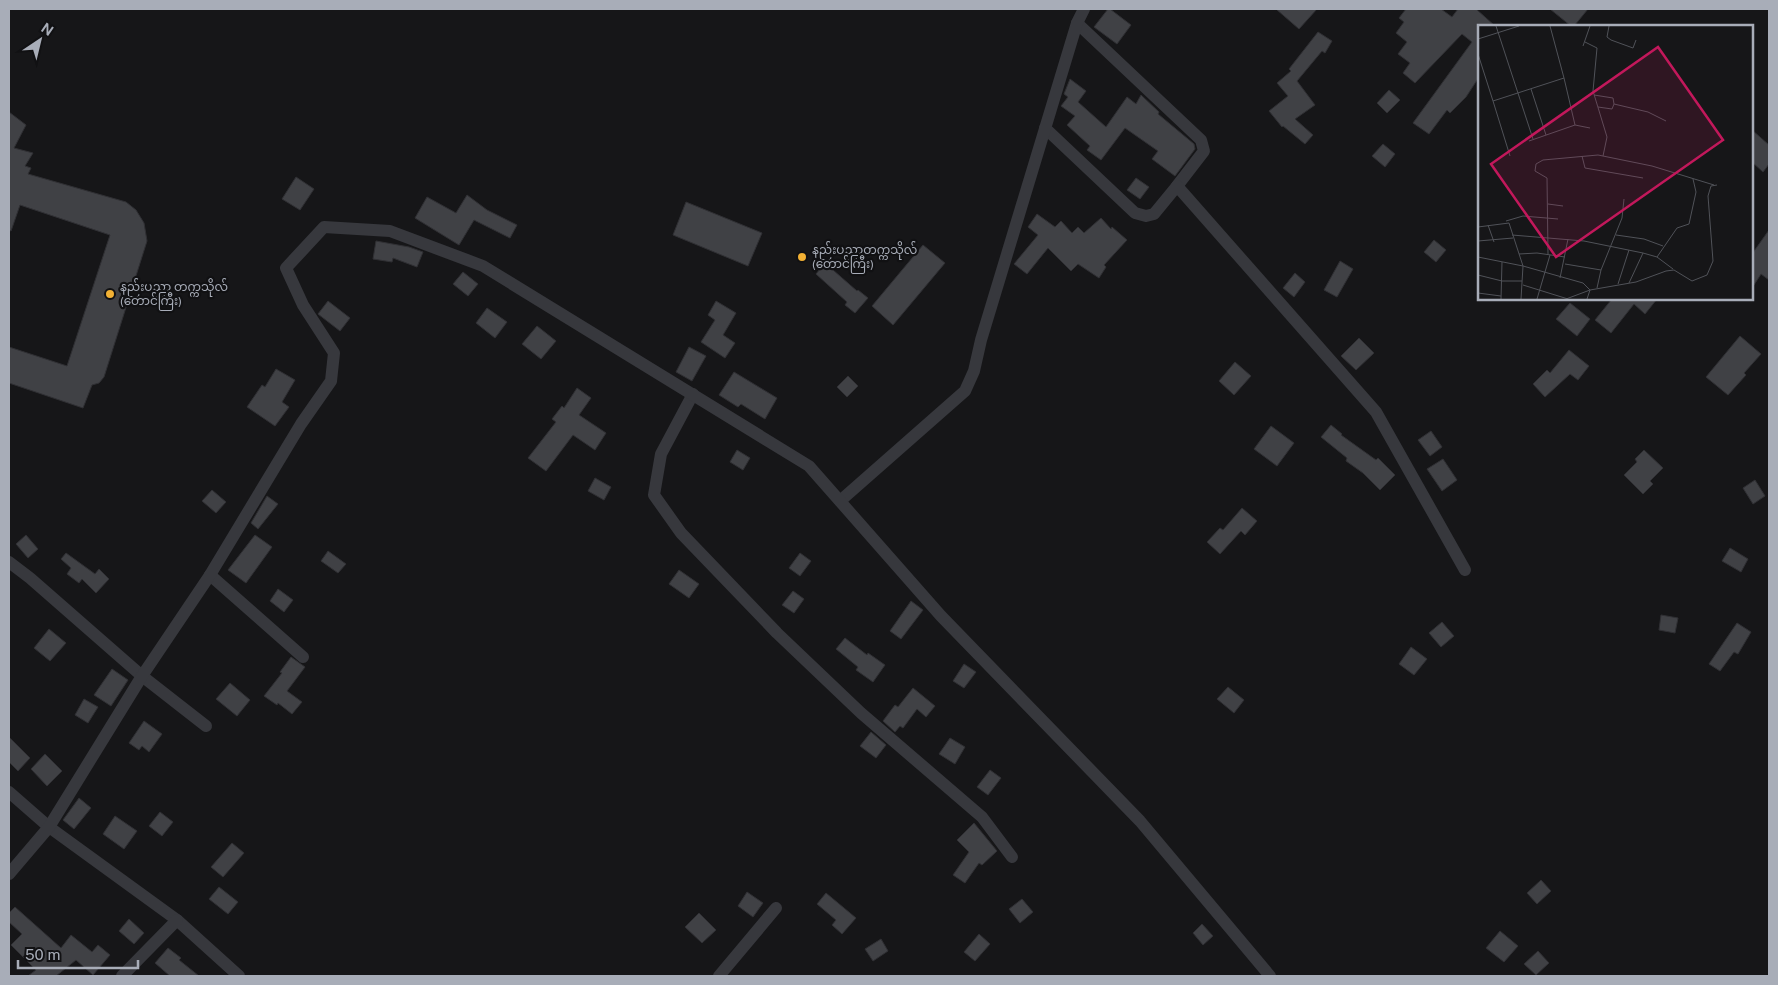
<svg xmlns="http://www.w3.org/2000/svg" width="1778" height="985" font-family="'Public Sans','Noto Sans Myanmar',sans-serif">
  <rect width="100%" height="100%" fill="#161618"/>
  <g fill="#404145" stroke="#303034">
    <polygon points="1108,9 1110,9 1131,25 1117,44 1094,27"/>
    <polygon points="1276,9 1317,9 1299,29"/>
    <polygon points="1406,9 1441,9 1452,17 1458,9 1476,9 1495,26 1479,26 1479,77 1466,97 1450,113 1447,110 1429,134 1413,123 1472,42 1462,34 1415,83 1403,73 1410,63 1398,54 1407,42 1396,33 1404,22 1399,18"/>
    <polygon points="1550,9 1588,9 1574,26 1571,26"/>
    <polygon points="1318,32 1332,41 1325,53 1322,51 1297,81 1315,105 1295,119 1313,135 1305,144 1283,126 1282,127 1269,111 1288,96 1277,83 1291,71 1289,69"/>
    <polygon points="1070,79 1086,91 1078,102 1106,127 1127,97 1136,104 1141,95 1159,112 1158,114 1194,144 1195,149 1175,176 1152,159 1158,151 1125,128 1101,160 1087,150 1090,146 1067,125 1075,116 1061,106 1068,97 1064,94"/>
    <polygon points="1389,90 1400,100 1387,113 1377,103"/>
    <polygon points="9,112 26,125 14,148 33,153 25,166 31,168 28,174 126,202 136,210 144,223 147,241 104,377 99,383 92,385 83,408 9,383 9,347 67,366 110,235 20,205 11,231 9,230"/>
    <polygon points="1752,130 1769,145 1769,164 1763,172 1752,162"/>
    <polygon points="1383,144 1395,154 1385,167 1372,156"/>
    <polygon points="296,177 314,189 300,210 282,199"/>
    <polygon points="1136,178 1149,187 1140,199 1127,190"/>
    <polygon points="467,195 487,210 517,225 510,238 474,220 459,245 415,218 427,197 456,213"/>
    <polygon points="686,202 762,233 748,266 673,235"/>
    <polygon points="1037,214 1055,227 1061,221 1072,233 1078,227 1084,233 1101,218 1111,229 1112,227 1127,240 1104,265 1106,267 1099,278 1078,264 1071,271 1048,248 1027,274 1014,264 1038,235 1028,227"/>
    <polygon points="1769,230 1769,280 1761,274 1752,288 1752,254"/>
    <polygon points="1434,240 1446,250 1436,262 1424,252"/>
    <polygon points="376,241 409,247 423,252 417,267 393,258 392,262 373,259"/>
    <polygon points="923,245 945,263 893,325 872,306"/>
    <polygon points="1340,261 1353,269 1337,297 1324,290"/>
    <polygon points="825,263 857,291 858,290 868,298 855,313 845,305 847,302 816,274"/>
    <polygon points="463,272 478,284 468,296 453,284"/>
    <polygon points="1295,273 1305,282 1294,297 1283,288"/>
    <polygon points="1612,299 1657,299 1645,314 1634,304 1611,333 1595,320"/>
    <polygon points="328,301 350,318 340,331 318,314"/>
    <polygon points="716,301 736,313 723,335 735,343 725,358 701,342 715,320 708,315"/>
    <polygon points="1570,303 1590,319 1577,336 1556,319"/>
    <polygon points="487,308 507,322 495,338 476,323"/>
    <polygon points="537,326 556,341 541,359 522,344"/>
    <polygon points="1740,336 1761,354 1744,373 1746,375 1728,395 1706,377"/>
    <polygon points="1359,338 1374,353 1356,370 1341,356"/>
    <polygon points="689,347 706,356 692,381 676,372"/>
    <polygon points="1569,350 1589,366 1578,380 1570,374 1545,397 1533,384 1547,370 1550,373"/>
    <polygon points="1235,362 1251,376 1234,395 1219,381"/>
    <polygon points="276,369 295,380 282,402 289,407 275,426 247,407 262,385 265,387"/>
    <polygon points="734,372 777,398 765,419 741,404 738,407 719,395"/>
    <polygon points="848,376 858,386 847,397 837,387"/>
    <polygon points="577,388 591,398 579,415 606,433 595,450 573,435 546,471 528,458 556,422 552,419 562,406 564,408"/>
    <polygon points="1331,425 1342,434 1341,435 1376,460 1378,458 1395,475 1380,490 1363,473 1346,461 1347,458 1321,437"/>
    <polygon points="1271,426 1294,443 1277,466 1254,449"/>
    <polygon points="1431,431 1442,447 1430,456 1418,440"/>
    <polygon points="737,450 750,458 743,470 730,462"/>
    <polygon points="1644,450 1663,468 1650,481 1653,484 1643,494 1624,475 1637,462 1635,459"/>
    <polygon points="1443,459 1457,480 1442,491 1427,469"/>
    <polygon points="595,478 611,487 604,500 588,491"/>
    <polygon points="1755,480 1765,496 1753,504 1743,488"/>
    <polygon points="212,490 226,502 216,513 202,501"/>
    <polygon points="267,496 278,504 258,529 251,523"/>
    <polygon points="1242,508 1257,521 1245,535 1241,531 1220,554 1207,542 1220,528 1223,530"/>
    <polygon points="26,535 38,549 28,558 16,544"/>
    <polygon points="255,535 272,547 246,583 228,570"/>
    <polygon points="1730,548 1748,559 1741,572 1722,561"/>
    <polygon points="328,551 346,564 338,573 321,561"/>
    <polygon points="66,553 95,574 99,569 109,579 96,593 82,579 79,583 67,574 71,568 61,559"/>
    <polygon points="800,553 811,561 800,576 789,568"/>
    <polygon points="679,570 699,584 689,598 669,584"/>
    <polygon points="278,589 293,600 284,612 270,601"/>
    <polygon points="793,591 804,599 794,613 782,605"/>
    <polygon points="911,601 923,610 901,639 890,631"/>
    <polygon points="1661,615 1678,618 1675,633 1659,630"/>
    <polygon points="1442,622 1454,636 1441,647 1429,633"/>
    <polygon points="1737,623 1751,632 1738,654 1734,652 1720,671 1709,664"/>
    <polygon points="49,629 66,643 50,661 34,648"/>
    <polygon points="845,638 867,655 868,653 885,665 873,682 856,670 858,667 836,649"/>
    <polygon points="1411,647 1427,659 1414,675 1399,664"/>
    <polygon points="291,657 305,667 287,691 302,702 292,714 278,703 277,705 264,696 282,673 280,672"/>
    <polygon points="964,664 976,672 964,688 953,681"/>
    <polygon points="112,669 128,680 111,706 94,695"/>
    <polygon points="230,683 250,700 237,716 216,699"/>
    <polygon points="1228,687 1244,700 1234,713 1217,699"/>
    <polygon points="913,688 935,706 926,717 917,709 903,728 900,726 895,732 883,721 895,705 898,707"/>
    <polygon points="84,699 98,707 88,723 75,715"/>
    <polygon points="144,721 162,734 149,752 142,746 139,750 129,743"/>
    <polygon points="871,732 886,745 876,758 860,746"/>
    <polygon points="9,737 30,758 18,771 9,762"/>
    <polygon points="950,738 965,747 955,764 939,754"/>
    <polygon points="45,754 62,771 47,786 31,769"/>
    <polygon points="990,770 1001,778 988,795 977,787"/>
    <polygon points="79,798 91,808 74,829 63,820"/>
    <polygon points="160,812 173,822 162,836 149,826"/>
    <polygon points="115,816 137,831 124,849 103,834"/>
    <polygon points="974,823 997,851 982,865 979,863 965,883 953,875 969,852 957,840"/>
    <polygon points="232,843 244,853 223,877 211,867"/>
    <polygon points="1541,880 1551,891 1537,904 1527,893"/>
    <polygon points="219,887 238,902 228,914 209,899"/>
    <polygon points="747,892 763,903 753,917 738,906"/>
    <polygon points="826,893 856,918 842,934 832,925 836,920 817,904"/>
    <polygon points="1022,899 1033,912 1020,923 1009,909"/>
    <polygon points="15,907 61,948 71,935 92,952 98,945 110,955 93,975 76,960 56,976 28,976 36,970 11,945 22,934 9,922 9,913"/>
    <polygon points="699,913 716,930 702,943 685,927"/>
    <polygon points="129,919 144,933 134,944 119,931"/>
    <polygon points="1202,924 1213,936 1203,945 1193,933"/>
    <polygon points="1500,931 1518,946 1504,962 1486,948"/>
    <polygon points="979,934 990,944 975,961 964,952"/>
    <polygon points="881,939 888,951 873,961 865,949"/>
    <polygon points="168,948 181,958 179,960 199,976 170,976 155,963"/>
    <polygon points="1538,951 1549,963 1536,975 1524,964"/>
  </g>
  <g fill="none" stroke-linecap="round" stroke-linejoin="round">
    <g stroke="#37383d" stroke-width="12">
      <polyline points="1077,23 1201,140 1204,151 1177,186"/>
      <polyline points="1045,128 1135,213 1146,216 1154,214 1177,186 1376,412 1465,570"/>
      <polyline points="693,394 661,454 654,495 681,533 777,633 861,713 982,817 1012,857"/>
      <polyline points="840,501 965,391 974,371 981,340 1077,23 1084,9"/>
      <polyline points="9,562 30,578 142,676 206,726"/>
      <polyline points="210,575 303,657"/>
      <polyline points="9,792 49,827 177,920 239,976"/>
      <polyline points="9,874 49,827 142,676 210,575 301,424 331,381 334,353 303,305 286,268 324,227 390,231 483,266 809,466 941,616 1140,821 1270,976"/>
      <polyline points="122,976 177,920"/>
      <polyline points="719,976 776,908"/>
    </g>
  </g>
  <g fill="#f2b134" stroke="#111113" stroke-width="2">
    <circle cx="802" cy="257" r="5"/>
    <circle cx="110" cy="294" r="5"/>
  </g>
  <g text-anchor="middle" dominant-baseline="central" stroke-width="4.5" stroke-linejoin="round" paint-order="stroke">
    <g font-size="12" fill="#a8adb8" stroke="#111113" text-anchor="start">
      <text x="812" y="250">နည်းပညာတက္ကသိုလ်<tspan x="812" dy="14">(တောင်ကြီး)</tspan></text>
      <text x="120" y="287">နည်းပညာ တက္ကသိုလ်<tspan x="120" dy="14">(တောင်ကြီး)</tspan></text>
    </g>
  </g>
  <g transform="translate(1478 25)">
    <rect width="275" height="275" fill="#161618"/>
    <path fill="none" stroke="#505258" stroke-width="1" d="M 18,1 L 55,114M 131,1 L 129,12 L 133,15 L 155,23 L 158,15M 0,14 L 41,1M 107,17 L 119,23 L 115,66 L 129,112 L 125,131M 105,21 L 112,1M 0,29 L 15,76 L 86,53 L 72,1M 86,53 L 97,100M 53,64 L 68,110M 116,70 L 135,73 L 136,79M 15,76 L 32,131M 120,82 L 134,84 L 136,79 L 170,87 L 188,96M 51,116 L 97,100 L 112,103M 104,131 L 107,143 L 165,153M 70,179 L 85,181M 28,196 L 45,191 L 80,194M 10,200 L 16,217M 0,202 L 31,198 L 45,241 L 43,274M 34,210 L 106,216 L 165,228 L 179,232 L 195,244M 138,210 L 166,214 L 185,221M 0,216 L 35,213M 41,229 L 59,228 L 87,232M 70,229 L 69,153 L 57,146 L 58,139 L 65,135 L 120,130 L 174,141 L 236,160M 0,232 L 45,241 L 105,258 L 112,265 L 109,274M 179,232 L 199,203 L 211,199 L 218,167 L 215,154M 87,239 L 123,245M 0,250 L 24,256 L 44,256M 82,253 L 90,214M 151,258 L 165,228M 140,259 L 151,225M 45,260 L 90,274M 119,263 L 123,245 L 144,193 L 146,174M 0,268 L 23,271M 23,274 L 24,237M 59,274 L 72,230M 88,274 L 112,265 L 158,257 L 188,246 L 196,245 L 214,256 L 229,250 L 235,236 L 230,171 L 233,161 L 239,160"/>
    <path fill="#c2185b" fill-opacity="0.15" stroke="#c2185b" stroke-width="2.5" d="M 180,22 L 245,115 L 78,232 L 13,139 Z"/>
    <rect width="275" height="275" fill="none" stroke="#a8adb8" stroke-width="2.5"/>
  </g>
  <rect width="1778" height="985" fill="none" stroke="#a8adb8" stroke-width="20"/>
  <g transform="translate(40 40) rotate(35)" stroke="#111113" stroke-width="4" paint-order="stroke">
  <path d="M0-4L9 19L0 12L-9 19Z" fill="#a8adb8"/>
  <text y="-8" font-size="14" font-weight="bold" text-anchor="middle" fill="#a8adb8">N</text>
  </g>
  <path d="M18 960v8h120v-8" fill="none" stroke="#a8adb8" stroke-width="2.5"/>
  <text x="25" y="960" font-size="15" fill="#a8adb8" stroke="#111113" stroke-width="4" paint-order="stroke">50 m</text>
</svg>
